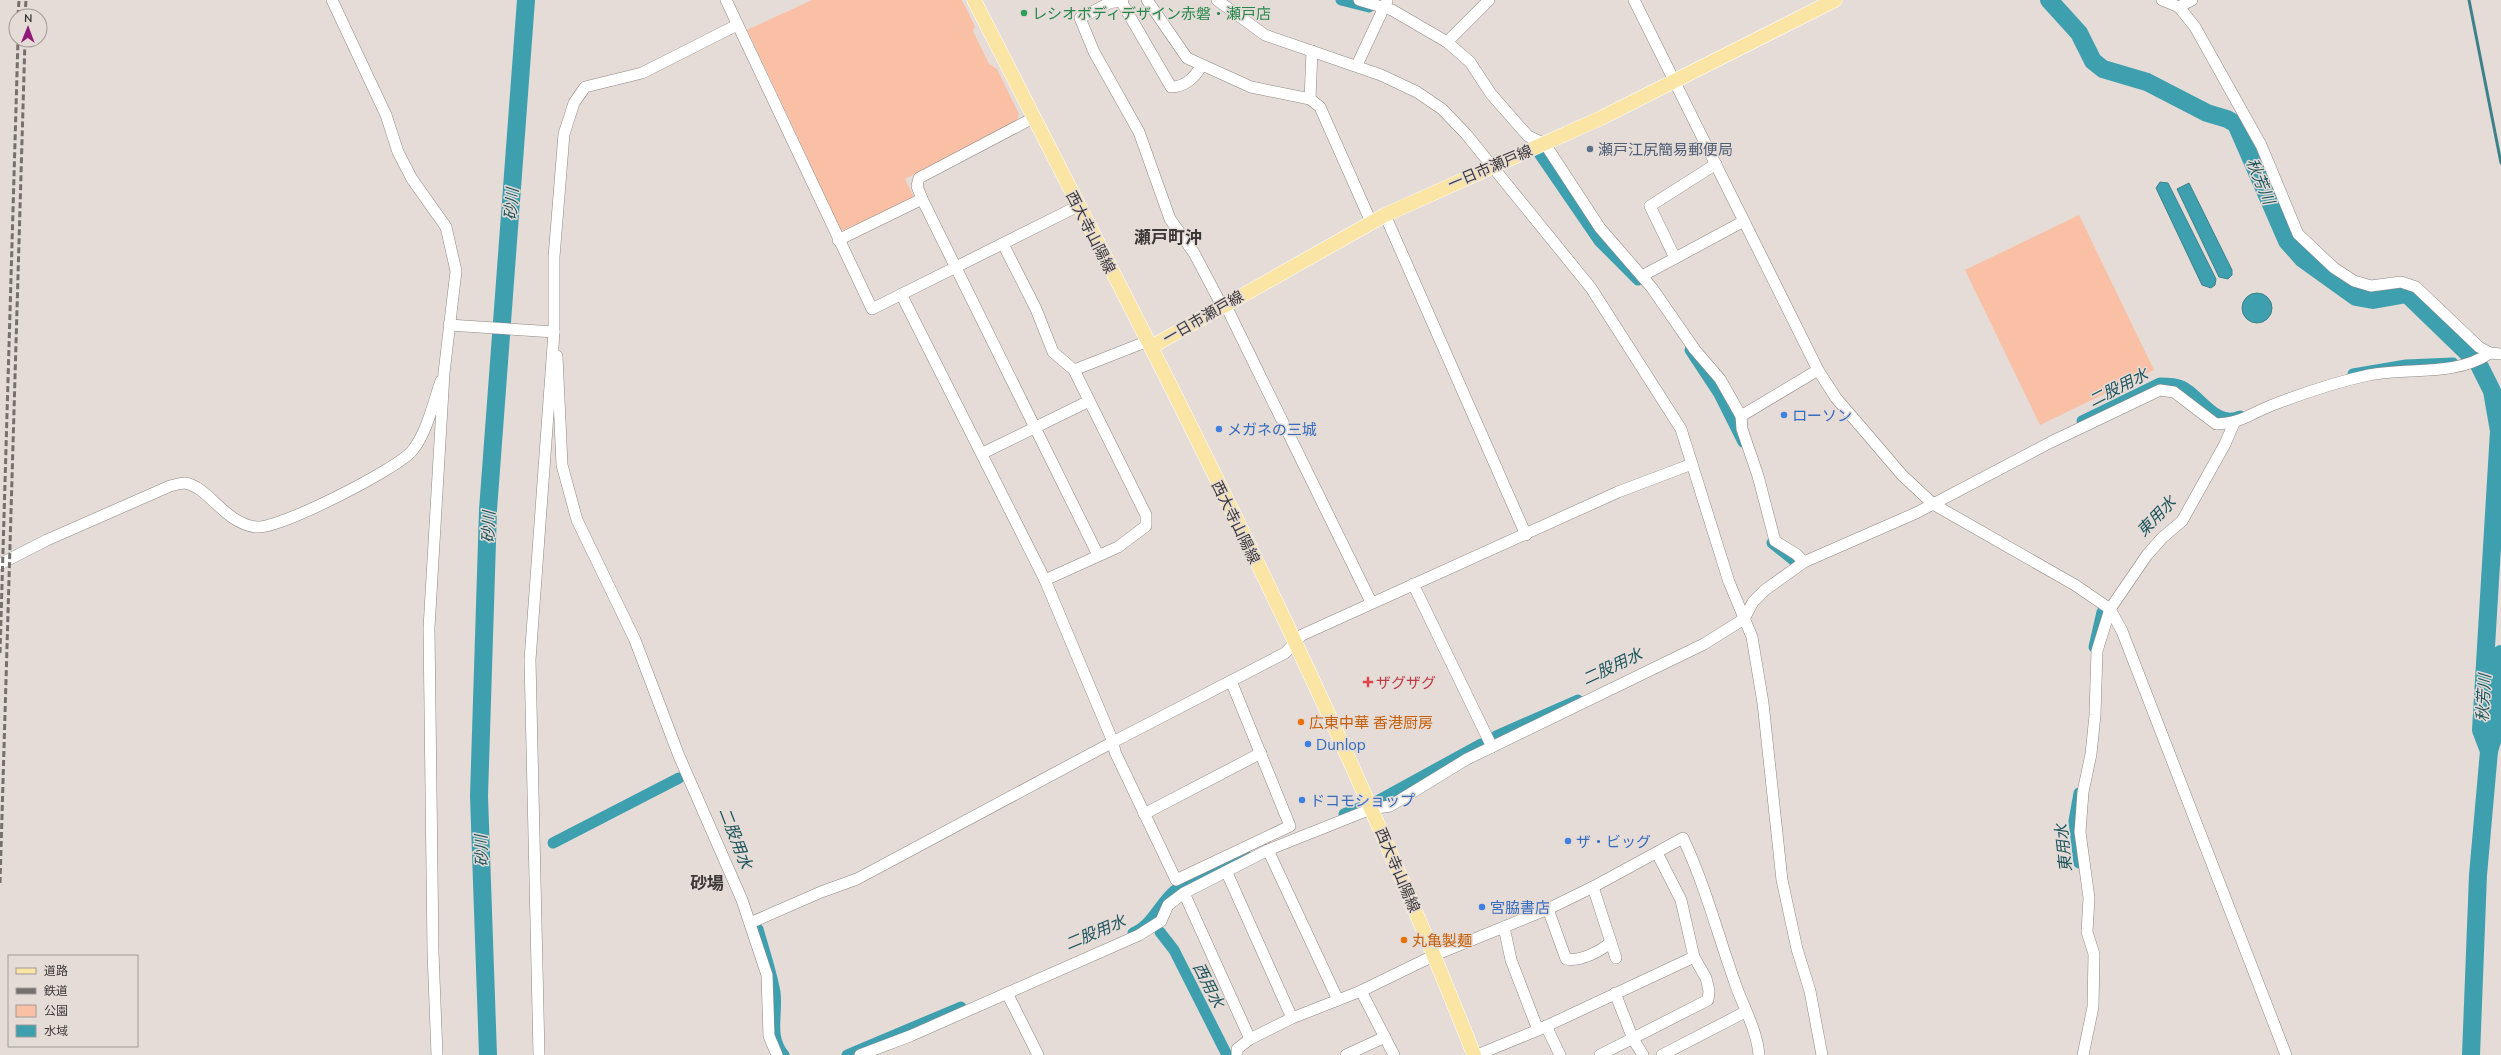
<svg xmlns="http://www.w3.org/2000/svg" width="2501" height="1055" font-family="Mulish,'Noto Sans JP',sans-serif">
  <rect width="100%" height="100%" fill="#e5dcd8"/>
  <g fill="#f9c0a5">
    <polygon points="812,0 962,0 975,26 973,31 989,64 997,69 1019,114 1016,122 905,179 913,195 911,200 841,231 808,166 807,157 747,30"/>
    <polygon points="2079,215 2154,370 2040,425 1965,270"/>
  </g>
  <g fill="#3ea0af" stroke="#3d818b">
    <polygon points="2160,182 2168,183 2216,279 2215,285 2211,288 2202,285 2156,188"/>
    <polygon points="2189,183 2232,270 2232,275 2228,279 2219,277 2177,189"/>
    <circle cx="2257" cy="308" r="15"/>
  </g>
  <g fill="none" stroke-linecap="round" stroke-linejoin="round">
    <polyline stroke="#3d818b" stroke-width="3" points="2469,0 2501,163"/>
    <g stroke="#3ea0af" stroke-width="11">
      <polyline points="1341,0 1369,7"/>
      <polyline points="1540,155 1599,241 1638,280"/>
      <polyline points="1690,350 1719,394 1743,442"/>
      <polyline points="2353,374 2406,365 2453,363"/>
      <path d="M 2082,421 L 2160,383 C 2168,383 2175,383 2182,386 C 2201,395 2216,427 2240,416"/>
      <polyline points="1772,543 1797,563"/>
      <polyline points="2094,647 2102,612"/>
      <polyline points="1496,736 1578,700"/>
      <polyline points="2079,793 2074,821 2079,863"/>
      <polyline points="1377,801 1481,744"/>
      <polyline points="1344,814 1362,807"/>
      <polyline points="553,843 679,778"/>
      <path d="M 758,929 C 764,950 771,971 775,992 C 778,1016 768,1035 784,1055"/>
      <polyline points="1160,932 1174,950 1227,1055"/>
      <path d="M 1133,933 C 1151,926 1159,904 1174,891 C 1191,877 1226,865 1247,856"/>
      <polyline points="847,1055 961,1007"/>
    </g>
    <g stroke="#3ea0af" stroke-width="18">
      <polyline points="2049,0 2079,33 2093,61 2103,69 2147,82 2207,113 2227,119 2236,124 2287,241 2303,259 2356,297 2373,300 2407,294 2471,356"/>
      <polyline points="2489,751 2495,731 2501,654"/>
      <polyline points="488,1055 479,796 488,510 526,0"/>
      <polyline points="2471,1055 2478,875 2489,751 2481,730 2499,431 2492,391 2480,367"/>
    </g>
    <g stroke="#8f8783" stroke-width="12">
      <g id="minor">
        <polyline points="332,0 386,115 398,152 412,179 446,227 456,271 444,373 429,628 433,952 437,1055"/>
        <polyline points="726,0 872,309 1078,206"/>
        <polyline points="1123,0 1109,3 1080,18 1094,52 1139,132 1170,219 1194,253 1222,306"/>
        <polyline points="1147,0 1187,58 1251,87 1310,99 1320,107 1371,222"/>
        <polyline points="1217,0 1265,35 1381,75 1417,92 1442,109 1466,134 1591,288 1681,429 1729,582 1752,637 1763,703 1782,880 1797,949 1810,991 1822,1055"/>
        <polyline points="1359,0 1392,10 1447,42 1470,62 1491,94 1528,136 1545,144 1600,228 1652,288 1695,350 1720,379 1741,416 1742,429 1758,476 1775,541 1796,554 1804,562"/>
        <polyline points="1634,0 1818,370 1836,398 1867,434 1902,475 1933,504 2075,585 2110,609 2122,631 2286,1055"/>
        <polyline points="2162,0 2179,7 2195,27 2261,145 2298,234 2334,268 2354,281 2371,286 2401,282 2416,287 2479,347 2490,353 2501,354"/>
        <path d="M 1121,1 L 1171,87 C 1184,87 1195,78 1201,66"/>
        <polyline points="2179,7 2192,0"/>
        <polyline points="1447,42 1489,0"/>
        <polyline points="1357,65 1387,1"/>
        <polyline points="1310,99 1312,51"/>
        <polyline points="922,199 1098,555"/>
        <polyline points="1385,215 1526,535"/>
        <polyline points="838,240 922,199 917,186 919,178 1033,118"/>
        <polyline points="1003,244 1036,309 1053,352 1074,370 1146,515 1146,526 1118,547 1045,580"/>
        <polyline points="1675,258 1650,206 1716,164"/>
        <polyline points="1642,276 1744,221"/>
        <polyline points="901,294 1045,580 1113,742 1285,653 1302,635 1618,492 1692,464"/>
        <polyline points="1225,304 1371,602"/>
        <polyline points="449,325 554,332"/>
        <polyline points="557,356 562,465 577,520 635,640 679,756 742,900 767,975 769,1036 777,1055"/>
        <polyline points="1074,370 1148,341"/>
        <polyline points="1741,416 1818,370"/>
        <polyline points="983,453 1089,401"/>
        <path d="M 0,564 L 47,540 L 170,486 C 174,485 181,483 185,483 C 209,487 224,523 256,527 C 278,530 397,469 412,451 C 427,433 433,403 441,381"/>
        <polyline points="1413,584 1492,747"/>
        <polyline points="1144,814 1261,753"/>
        <polyline points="1268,850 1338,1000"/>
        <polyline points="1227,873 1292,1018"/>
        <polyline points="1593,887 1616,958"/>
        <polyline points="1184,893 1250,1039"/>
        <path d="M 1548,909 L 1566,959 C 1580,962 1601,951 1611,942"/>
        <polyline points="750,923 821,892 857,879 1113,742 1115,752 1176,880 1290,826 1231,681"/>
        <polyline points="1504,927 1511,960 1538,1030"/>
        <polyline points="1361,991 1394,1055"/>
        <polyline points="1007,993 1038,1055"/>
        <polyline points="1615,993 1633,1039 1643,1055"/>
        <polyline points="1546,1026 1560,1055"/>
        <polyline points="539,1055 530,660 554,332 554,257 564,134 574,103 585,87 642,73 737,25"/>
        <path d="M 860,1055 L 910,1036 L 1139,935 L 1161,921 L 1168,905 L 1184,893 L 1268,850 L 1371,809 L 1390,806 L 1467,759 L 1704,644 L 1744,619 L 1753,602 L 1765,590 L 1804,562 L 1916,513 L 2051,442 L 2160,390 L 2174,392 L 2216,424 C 2241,423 2248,415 2270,406 C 2301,394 2336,382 2369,375 C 2409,367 2455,377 2490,353"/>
        <path d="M 1237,1055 L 1237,1049 L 1250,1039 L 1292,1018 L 1361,991 L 1435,955 L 1548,909 L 1593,887 L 1683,838 C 1705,885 1717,932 1734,980 C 1742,1005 1757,1029 1759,1055"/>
        <polyline points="1346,1055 1385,1037"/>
        <polyline points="1477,1055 1538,1030 1694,957"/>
        <polyline points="1600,1055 1708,1000 1709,991 1706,978 1694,957 1681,900 1657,853"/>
        <polyline points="1662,1055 1745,1012"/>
        <polyline points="2083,1055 2093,1007 2094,954 2087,932 2089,898 2080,832 2083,792 2091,754 2095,715 2097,651 2110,609 2147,555 2162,538 2182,521 2225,444 2234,423"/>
      </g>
    </g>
    <g stroke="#fff" stroke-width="15">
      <g id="major">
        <path d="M 974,0 C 1032,116 1092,230 1150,345 C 1267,577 1379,813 1474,1055"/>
        <polyline points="1151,347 1385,215 1601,118 1835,0"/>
      </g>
    </g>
    <use href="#minor" stroke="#fff" stroke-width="11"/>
    <use href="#major" stroke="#fae5a4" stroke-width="14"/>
    <g stroke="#756f6d" stroke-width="3" stroke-dasharray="6 3" stroke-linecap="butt">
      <polyline points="18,16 19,0"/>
      <polyline points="25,16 26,0"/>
      <polyline points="0,653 18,40"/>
      <polyline points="0,883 25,40"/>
    </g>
  </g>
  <circle fill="#2e9e5b" stroke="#e5dcd8" stroke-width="1.5" cx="1024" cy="13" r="4"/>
  <circle fill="#5c6f8a" stroke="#e5dcd8" stroke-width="1.5" cx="1590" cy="149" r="4"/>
  <g fill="#3f7fe0" stroke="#e5dcd8" stroke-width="1.5">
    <circle cx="1784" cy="415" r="4"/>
    <circle cx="1219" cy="429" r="4"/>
    <circle cx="1308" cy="744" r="4"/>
    <circle cx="1302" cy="800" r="4"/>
    <circle cx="1568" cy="841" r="4"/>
    <circle cx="1482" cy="907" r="4"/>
  </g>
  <path fill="#e0444e" stroke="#e5dcd8" stroke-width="1.5" d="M1366 676h4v4h4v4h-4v4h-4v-4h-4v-4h4z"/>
  <g fill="#e8710a" stroke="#e5dcd8" stroke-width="1.5">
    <circle cx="1301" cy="722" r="4"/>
    <circle cx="1404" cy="940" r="4"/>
  </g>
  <g text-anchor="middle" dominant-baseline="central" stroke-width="3" stroke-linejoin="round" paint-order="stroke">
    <g font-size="15" fill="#27864d" stroke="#e5dcd8" text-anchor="start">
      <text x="1032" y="13">レシオボディデザイン赤磐・瀬戸店</text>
    </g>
    <g font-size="15" fill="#4e5e75" stroke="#e5dcd8" text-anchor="start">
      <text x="1598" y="149">瀬戸江尻簡易郵便局</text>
    </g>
    <g font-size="15" fill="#3c3837" stroke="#e5dcd8">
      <text transform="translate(1490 167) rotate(-23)">一日市瀬戸線</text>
      <text transform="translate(1091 232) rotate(63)">西大寺山陽線</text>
      <text transform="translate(1203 317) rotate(-30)">一日市瀬戸線</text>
      <text transform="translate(1236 522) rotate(64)">西大寺山陽線</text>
      <text transform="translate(1398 870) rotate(67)">西大寺山陽線</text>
    </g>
    <g font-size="15" fill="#366cbe" stroke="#e5dcd8" text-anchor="start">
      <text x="1792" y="415">ローソン</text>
      <text x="1227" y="429">メガネの三城</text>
      <text x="1316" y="744">Dunlop</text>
      <text x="1310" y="800">ドコモショップ</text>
      <text x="1576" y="841">ザ・ビッグ</text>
      <text x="1490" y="907">宮脇書店</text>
    </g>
    <g font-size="15" fill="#be3a42" stroke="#e5dcd8" text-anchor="start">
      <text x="1376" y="682">ザグザグ</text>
    </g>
    <g font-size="15" fill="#c56008" stroke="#e5dcd8" text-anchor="start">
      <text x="1309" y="722">広東中華 香港厨房</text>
      <text x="1412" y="940">丸亀製麺</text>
    </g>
    <g font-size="16" font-style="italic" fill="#1e555d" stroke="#e5dcd8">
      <text transform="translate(2261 181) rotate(67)">秋芳川</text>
      <text transform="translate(511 204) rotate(-86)">砂川</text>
      <text transform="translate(2118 387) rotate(-27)">二股用水</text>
      <text transform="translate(2156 516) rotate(-46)">東用水</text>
      <text transform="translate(488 527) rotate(-88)">砂川</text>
      <text transform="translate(1612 666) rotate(-25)">二股用水</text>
      <text transform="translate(2483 698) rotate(-87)">秋芳川</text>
      <text transform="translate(736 838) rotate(69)">二股用水</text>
      <text transform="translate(2063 848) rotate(-96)">東用水</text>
      <text transform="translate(481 851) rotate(-92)">砂川</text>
      <text transform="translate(1095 932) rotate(-23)">二股用水</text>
      <text transform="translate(1209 985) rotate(63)">西用水</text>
    </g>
    <g font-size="17" font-weight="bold" fill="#3c3837" stroke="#e5dcd8">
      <text x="1168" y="236">瀬戸町沖</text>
      <text x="707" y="882">砂場</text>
    </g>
  </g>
  <rect x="8" y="955" width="130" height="92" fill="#e5dcd8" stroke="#a19a98"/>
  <rect x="16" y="968" width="20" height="6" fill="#fae5a4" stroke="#a19a98"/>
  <text x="44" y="975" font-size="12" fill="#3c3837">道路</text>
  <rect x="16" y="988" width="20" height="6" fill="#756f6d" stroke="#a19a98"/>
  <text x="44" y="995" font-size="12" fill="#3c3837">鉄道</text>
  <rect x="16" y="1005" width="20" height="12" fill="#f9c0a5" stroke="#a19a98"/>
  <text x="44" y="1015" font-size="12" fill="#3c3837">公園</text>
  <rect x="16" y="1025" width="20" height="12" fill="#3ea0af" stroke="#a19a98"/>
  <text x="44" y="1035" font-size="12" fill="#3c3837">水域</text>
  <g transform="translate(28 28) rotate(1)"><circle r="19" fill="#e5dcd8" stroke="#a19a98"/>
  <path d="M0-3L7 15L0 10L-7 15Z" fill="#911a79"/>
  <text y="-6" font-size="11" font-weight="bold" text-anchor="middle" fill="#3c3837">N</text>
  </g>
</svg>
